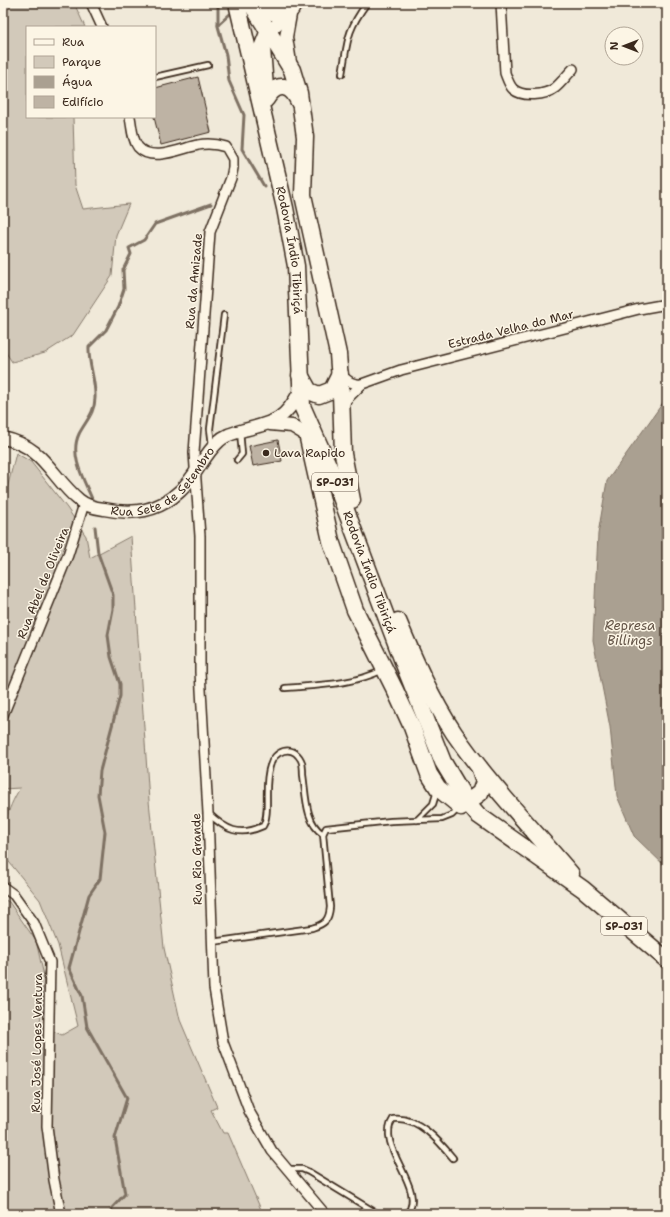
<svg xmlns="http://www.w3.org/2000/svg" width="670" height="1217" font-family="'Shantell Sans',sans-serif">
  <rect width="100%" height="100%" fill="#f0e9d9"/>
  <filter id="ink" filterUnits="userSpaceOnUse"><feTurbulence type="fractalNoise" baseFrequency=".025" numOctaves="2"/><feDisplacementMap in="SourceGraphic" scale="8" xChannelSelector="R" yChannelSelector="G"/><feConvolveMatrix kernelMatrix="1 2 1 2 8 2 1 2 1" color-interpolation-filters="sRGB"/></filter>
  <g filter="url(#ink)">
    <g fill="#d2c9ba" stroke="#867a6c">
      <polygon points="3,3 74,3 85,27 27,27 27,117 73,117 75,185 83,209 129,204 116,235 112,276 73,335 45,353 12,362 3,348"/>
      <path d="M 16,453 L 31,462 L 67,508 L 86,536 L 90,558 L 131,536 L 149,801 L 164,948 L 180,1020 L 217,1107 L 211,1110 L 223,1133 L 228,1133 L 262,1212 L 260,1214 L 3,1214 L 3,899 L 9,902 L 36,941 L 44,976 L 40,1025 L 62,1035 L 78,1026 L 58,945 L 40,900 L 5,857 C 0,831 7,810 20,788 L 3,789 L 3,505 Z"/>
    </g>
    <polygon fill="#aaa091" stroke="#7e7163" points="667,397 667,868 634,836 617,796 610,727 593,640 598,534 607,481"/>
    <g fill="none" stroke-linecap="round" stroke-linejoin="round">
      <g stroke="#7e7163" stroke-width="3">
        <polyline points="218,3 218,26 226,55 229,81 244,115 242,149 264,186"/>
        <polyline points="218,25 230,14"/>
        <path d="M 92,499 C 84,480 69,455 79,434 C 85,422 95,413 95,398 C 96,380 88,364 89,347 L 106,330 L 118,307 L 124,289 L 123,270 L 131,254 L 129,248 L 144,240 L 155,224 L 211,204"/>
        <polyline points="95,527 98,553 113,595 113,609 108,635 111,657 120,684 120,696 100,771 98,795 105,832 100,879 89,895 69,968 82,996 87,1027 127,1098 115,1138 125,1194 111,1209 112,1214"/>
      </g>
    </g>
    <g fill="#beb3a4" stroke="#3b2a1e">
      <polygon points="198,77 211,132 161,145 154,117 155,88"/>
      <polygon points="278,440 282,461 253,466 249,446"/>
    </g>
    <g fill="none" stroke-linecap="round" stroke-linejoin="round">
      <g stroke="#3b2a1e" stroke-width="8">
        <g id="service">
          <path d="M 342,74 C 348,40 346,32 367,3"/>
          <polyline points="155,77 208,65"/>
          <polyline points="212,445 210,429 224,315"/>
          <polyline points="237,460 242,454 240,431"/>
          <path d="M 285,688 C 319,685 352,685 383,670"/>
          <path d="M 208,813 C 226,830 239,837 263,826 C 271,813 263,785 270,766 C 274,751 292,743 301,760 C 303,764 303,770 303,775 C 306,794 305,823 323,834"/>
          <polyline points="417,820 433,804 437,791"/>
          <path d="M 212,942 L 312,928 C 325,924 329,920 330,907 L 323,834 L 326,828 L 391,821 L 442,819 L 452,815 L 459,808"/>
          <polyline points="288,1169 302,1169 309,1172 378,1214"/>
          <path d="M 407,1214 C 428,1189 374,1146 393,1119 C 418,1116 439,1141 453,1158"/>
        </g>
      </g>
      <g stroke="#3b2a1e" stroke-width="12">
        <g id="minor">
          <polyline points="91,3 102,27"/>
          <path d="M 501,3 L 505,73 C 507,78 509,85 513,89 C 523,98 546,95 555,88 C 562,82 567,75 573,69"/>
          <path d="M 130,117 C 132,127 132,139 138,147 C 152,163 182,148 198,145 C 207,143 217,144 226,147 L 233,159 L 233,168 L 231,178 L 210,232 L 194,453 L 200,536 L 200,672 L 208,813 L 214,988 L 223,1042 L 249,1111 L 272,1151 L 325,1214"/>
          <path d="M 340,374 C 348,381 352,385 362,384"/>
          <polyline points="343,407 347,399 362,384 401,370 639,309 667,304"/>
          <polyline points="3,715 68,555 84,504"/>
          <polyline points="3,887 14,895 34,923 50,962 47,1126 54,1180 61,1214"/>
        </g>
      </g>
      <g stroke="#3b2a1e" stroke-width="15">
        <g id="tertiary">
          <polyline points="268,33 298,3"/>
          <polyline points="290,63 286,37 291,9"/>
          <polyline points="270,424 292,426 307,435"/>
          <path id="s1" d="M 3,438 C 45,447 50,476 79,500 C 86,506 95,508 104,509 C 133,515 158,512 180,491 C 196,477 203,455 219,441 C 226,434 235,433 244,430 C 275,422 285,420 300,391"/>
        </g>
      </g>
      <g stroke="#3b2a1e" stroke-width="19">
        <g id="trunk">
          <path id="s2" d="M 237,3 L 285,208 L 296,266 L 302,406 L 333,476 L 407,672 L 443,762 L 467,802 L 478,815 L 583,889 L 667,960"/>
          <polyline points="251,3 292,70 299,93 305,137 303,195 338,354 341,393 343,454 352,500"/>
          <path d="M 255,3 C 266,15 277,13 291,9"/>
          <polyline points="265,88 262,48 268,33"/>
          <path d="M 266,99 C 277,81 291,84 299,102"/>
          <polyline points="300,375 309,391 319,395 332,390 340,374"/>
          <polyline points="307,434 331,541 355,610 395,690 412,727 429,774 438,788 461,807 480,793 484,782 480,769"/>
          <path d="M 398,621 C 414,659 431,698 454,733 C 488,783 532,828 571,874"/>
        </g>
      </g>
      <use href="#service" stroke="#fcf5e5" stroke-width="4.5"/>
      <use href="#minor" stroke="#fcf5e5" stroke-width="9"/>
      <use href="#tertiary" stroke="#fcf5e5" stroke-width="12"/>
      <use href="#trunk" stroke="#fcf5e5" stroke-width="16"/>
    </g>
  </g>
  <circle fill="#3b2a1e" stroke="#fcf5e5" stroke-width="1.5" cx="266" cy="453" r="4"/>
  <g text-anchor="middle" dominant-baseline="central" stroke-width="3" stroke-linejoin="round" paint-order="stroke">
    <g fill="#fcf5e5" stroke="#75675a" stroke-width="1">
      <rect x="312" y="473" width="46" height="18" rx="3"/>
      <rect x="601" y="917" width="46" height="18" rx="3"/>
    </g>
    <g font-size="11" font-weight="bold" fill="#3b2a1e">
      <text x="335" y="482">SP-031</text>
      <text x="624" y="926">SP-031</text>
    </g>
    <g font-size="12" fill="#3b2a1e" stroke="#fcf5e5">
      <text stroke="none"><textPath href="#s2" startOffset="253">Rodovia Índio Tibiriçá</textPath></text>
      <text transform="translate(194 281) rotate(-85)">Rua da Amizade</text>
      <text transform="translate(511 329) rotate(-14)">Estrada Velha do Mar</text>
      <text stroke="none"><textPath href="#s1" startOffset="198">Rua Sete de Setembro</textPath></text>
      <text stroke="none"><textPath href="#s2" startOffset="589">Rodovia Índio Tibiriçá</textPath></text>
      <text transform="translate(43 583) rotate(-68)">Rua Abel de Oliveira</text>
      <text transform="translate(197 859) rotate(-91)">Rua Rio Grande</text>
      <text transform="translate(37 1043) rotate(-89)">Rua José Lopes Ventura</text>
    </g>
    <g font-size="12" fill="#3b2a1e" stroke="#fcf5e5" text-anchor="start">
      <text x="274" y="453">Lava Rapido</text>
    </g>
    <g font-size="13" font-style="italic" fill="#625346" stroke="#fcf5e5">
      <text x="630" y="625">Represa<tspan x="630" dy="15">Billings</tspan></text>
    </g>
  </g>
  <rect width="670" height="1217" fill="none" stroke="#fcf5e5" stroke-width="16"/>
  <rect x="8" y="8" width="654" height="1201" fill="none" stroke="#3b2a1e" stroke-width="1.5" filter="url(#ink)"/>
  <rect x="26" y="26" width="130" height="92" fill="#fcf5e5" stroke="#afa495"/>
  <rect x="34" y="39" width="20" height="6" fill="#fcf5e5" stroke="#afa495"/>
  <text x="62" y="46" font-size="12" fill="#3b2a1e">Rua</text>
  <rect x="34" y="56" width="20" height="12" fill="#d2c9ba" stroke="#afa495"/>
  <text x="62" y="66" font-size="12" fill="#3b2a1e">Parque</text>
  <rect x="34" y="76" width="20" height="12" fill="#aaa091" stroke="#afa495"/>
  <text x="62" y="86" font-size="12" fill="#3b2a1e">Água</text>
  <rect x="34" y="96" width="20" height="12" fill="#beb3a4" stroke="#afa495"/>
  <text x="62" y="106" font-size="12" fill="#3b2a1e">Edifício</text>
  <g transform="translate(624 46) rotate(270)"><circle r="19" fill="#fcf5e5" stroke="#afa495"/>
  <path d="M0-3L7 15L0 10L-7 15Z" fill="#3b2a1e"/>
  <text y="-6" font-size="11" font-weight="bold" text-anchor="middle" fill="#3b2a1e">N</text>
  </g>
</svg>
